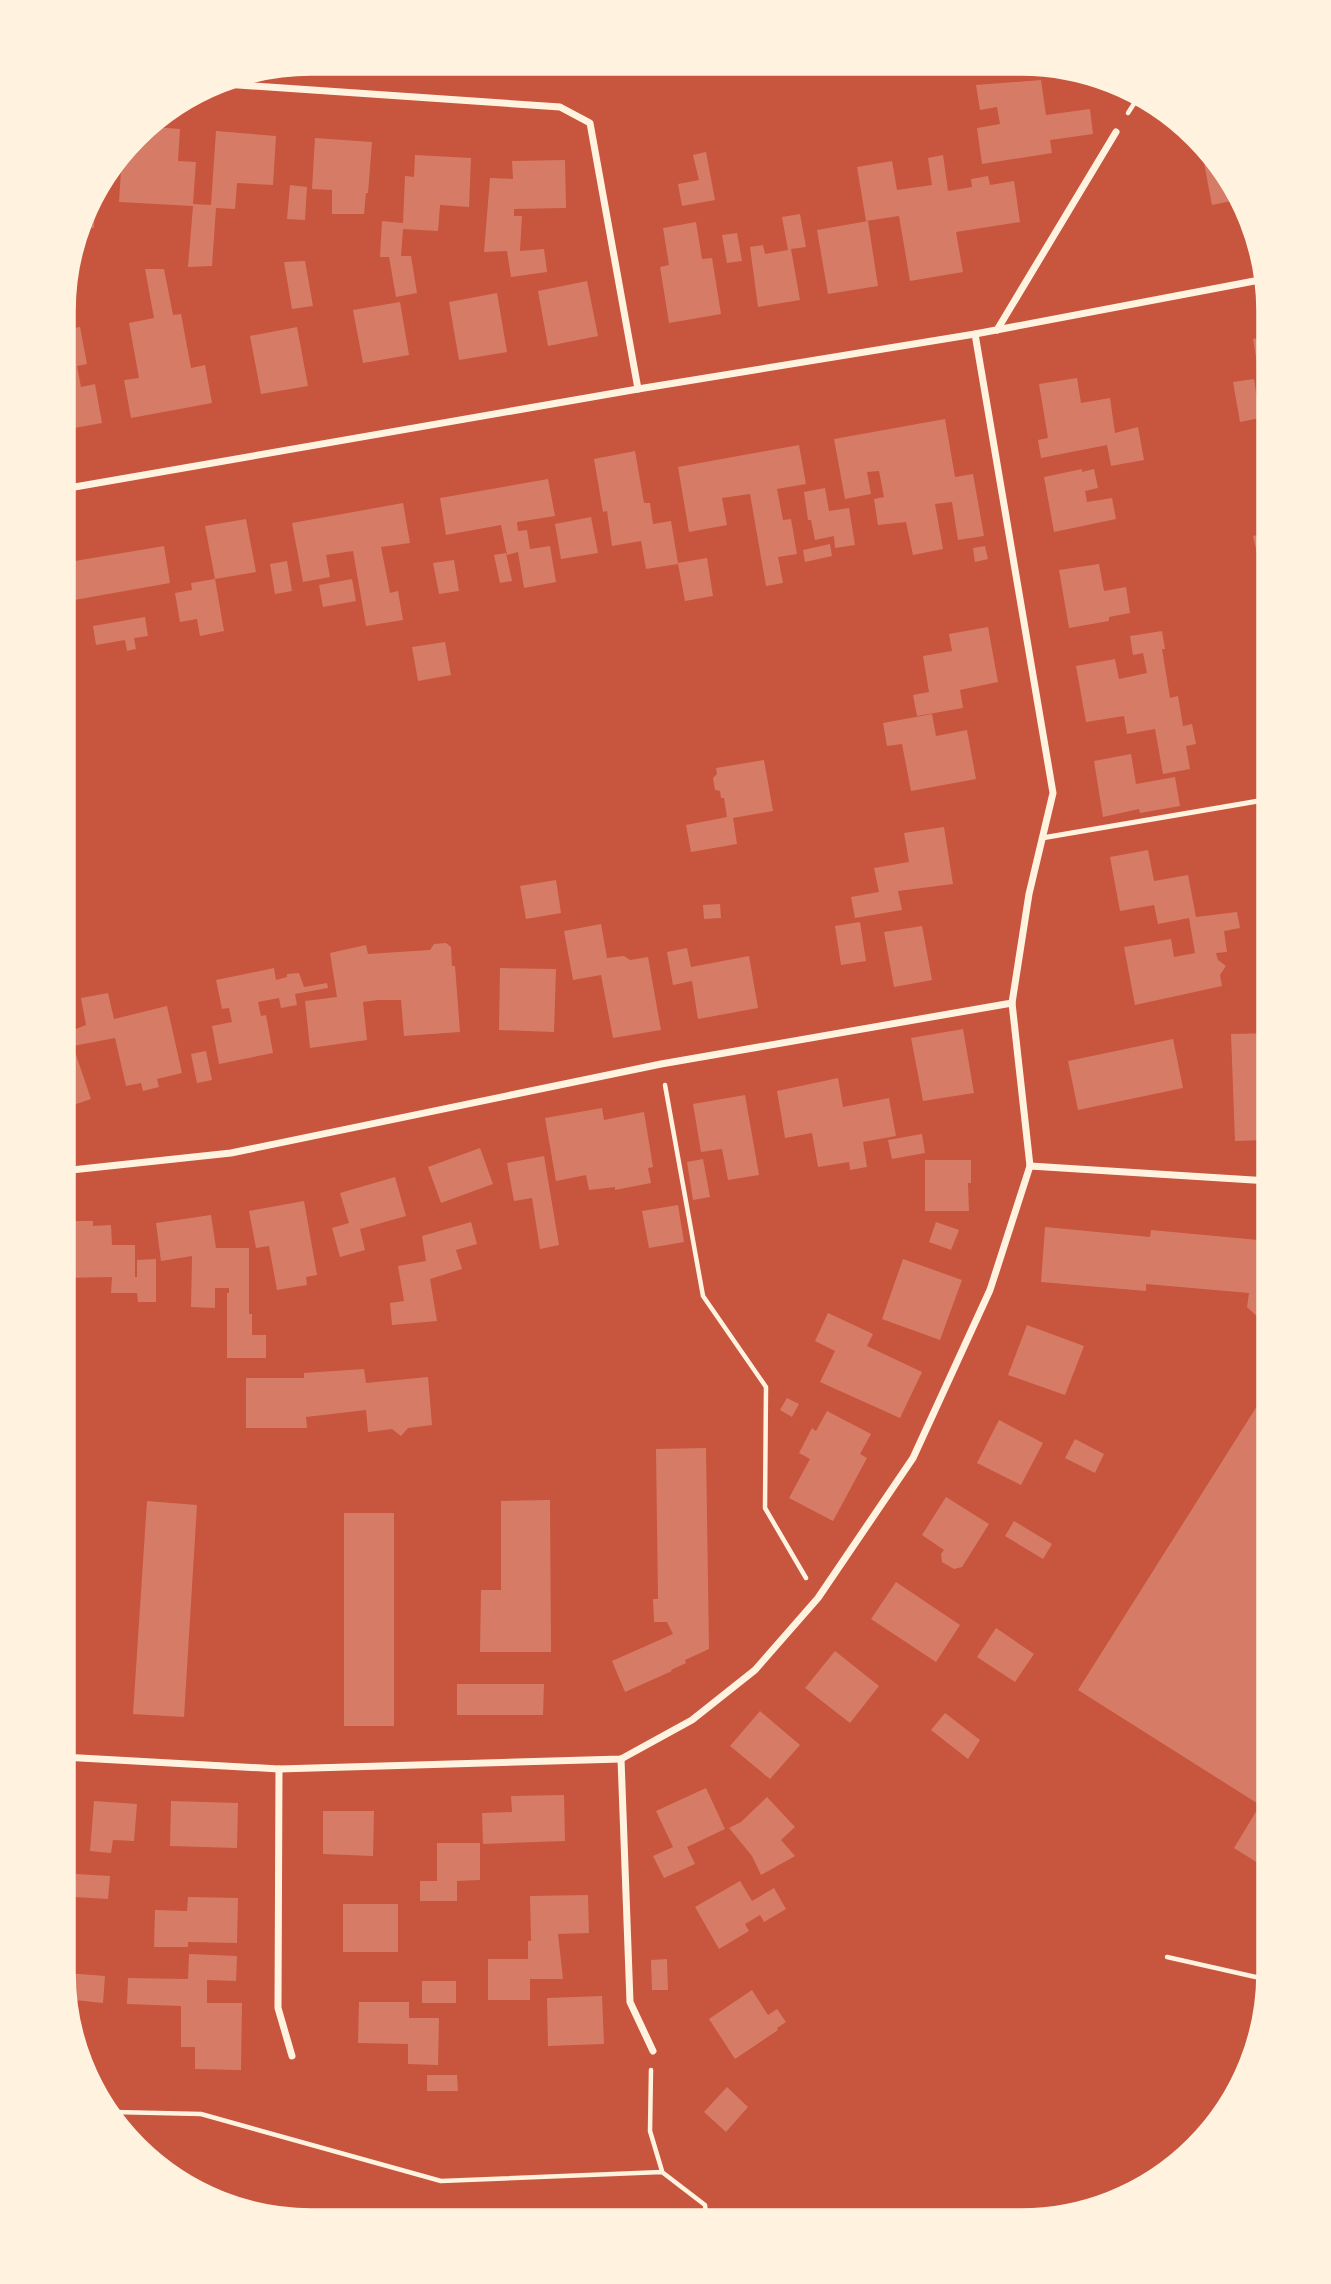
<svg xmlns="http://www.w3.org/2000/svg" width="1331" height="2284" font-family="Manrope,sans-serif">
  <rect width="100%" height="100%" fill="#c8553d"/>
  <g fill="#d67c66">
    <polygon points="1041,80 1046,115 1090,109 1093,134 1050,140 1052,153 982,164 977,128 1000,124 997,107 980,110 976,85"/>
    <polygon points="143,126 180,129 178,161 196,162 193,204 211,205 216,131 276,136 273,185 237,183 235,209 216,208 212,266 188,267 193,206 119,202 122,155"/>
    <polygon points="315,138 372,142 368,193 366,193 364,214 332,214 332,190 312,189"/>
    <polygon points="1201,147 1236,200 1212,205"/>
    <polygon points="706,152 715,200 682,206 678,184 699,180 693,155"/>
    <polygon points="415,155 471,158 469,207 440,205 438,231 403,229 401,256 411,256 417,293 396,297 389,257 380,257 382,221 403,223 405,176 414,177"/>
    <polygon points="943,155 948,191 972,187 971,179 988,176 990,185 1014,181 1020,222 956,232 963,272 910,281 899,216 866,221 857,167 892,161 897,190 932,185 928,158"/>
    <polygon points="565,160 566,208 514,209 514,216 522,216 520,251 544,249 547,272 511,277 507,251 484,252 490,178 513,179 512,161"/>
    <polygon points="290,185 307,187 305,220 287,219"/>
    <polygon points="96,188 94,228 79,227 87,200"/>
    <polygon points="800,214 806,247 791,249 800,300 758,307 750,247 763,245 765,254 788,250 782,217"/>
    <polygon points="868,221 878,286 828,294 817,230"/>
    <polygon points="696,222 702,259 712,258 721,314 669,323 660,267 669,265 663,228"/>
    <polygon points="737,233 742,261 727,263 722,235"/>
    <polygon points="305,261 313,306 292,309 284,262"/>
    <polygon points="145,269 164,269 173,315 181,314 191,368 205,365 212,403 131,418 124,380 139,378 129,323 154,318"/>
    <polygon points="587,281 598,336 548,346 538,291"/>
    <polygon points="497,293 507,352 459,360 449,302"/>
    <polygon points="400,302 409,355 363,363 353,310"/>
    <polygon points="80,327 87,364 77,366 81,387 95,384 102,423 63,430 63,330"/>
    <polygon points="297,327 308,386 261,394 250,336"/>
    <polygon points="1270,336 1270,386 1261,387 1253,339"/>
    <polygon points="1077,378 1081,403 1110,398 1115,433 1138,427 1144,460 1111,466 1107,445 1041,458 1038,440 1048,438 1039,384"/>
    <polygon points="1254,379 1260,418 1240,422 1233,382"/>
    <polygon points="945,419 955,477 973,474 984,536 958,540 952,502 935,504 943,549 913,555 906,522 878,525 874,499 884,497 879,471 867,472 871,494 845,499 834,439"/>
    <polygon points="799,445 806,484 777,489 783,520 791,519 797,554 778,557 783,583 766,586 750,494 722,498 727,525 689,532 678,467"/>
    <polygon points="635,451 644,503 650,503 653,524 671,521 678,563 707,558 713,596 685,601 678,564 646,569 641,541 612,546 607,511 603,512 594,459"/>
    <polygon points="1082,469 1082,472 1094,469 1098,488 1085,491 1087,502 1112,498 1116,519 1054,532 1044,477"/>
    <polygon points="548,479 555,516 517,522 518,531 527,530 530,549 550,546 556,582 524,588 518,552 507,555 501,525 446,535 440,498"/>
    <polygon points="825,488 829,511 849,508 855,545 835,548 834,536 815,540 811,520 808,520 804,492"/>
    <polygon points="403,503 410,543 381,547 390,593 398,591 403,620 366,626 353,551 326,555 330,577 303,582 292,523"/>
    <polygon points="591,517 598,553 561,559 555,524"/>
    <polygon points="246,519 256,572 215,579 205,526"/>
    <polygon points="1270,532 1270,583 1264,584 1253,536"/>
    <polygon points="830,544 832,556 805,562 803,550"/>
    <polygon points="164,546 170,583 63,602 63,563"/>
    <polygon points="985,546 988,559 975,562 973,548"/>
    <polygon points="506,553 512,581 500,583 494,555"/>
    <polygon points="454,560 459,591 439,594 433,563"/>
    <polygon points="287,561 292,591 275,594 270,564"/>
    <polygon points="1099,564 1104,591 1126,587 1130,613 1109,617 1109,621 1069,628 1059,570"/>
    <polygon points="215,579 224,631 200,636 197,619 180,622 175,593 192,590 191,583"/>
    <polygon points="352,579 356,601 323,607 319,585"/>
    <polygon points="63,615 70,646 63,647"/>
    <polygon points="145,617 148,636 134,638 136,649 127,651 125,640 96,645 93,626"/>
    <polygon points="988,627 998,682 960,690 963,708 917,716 913,695 929,692 923,656 952,651 949,634"/>
    <polygon points="1162,631 1165,649 1162,649 1170,698 1178,696 1183,726 1192,724 1196,744 1186,746 1190,769 1163,774 1155,729 1127,734 1124,716 1086,722 1076,666 1115,659 1119,679 1147,673 1143,653 1133,655 1130,636"/>
    <polygon points="445,642 451,675 418,681 412,647"/>
    <polygon points="932,714 936,736 967,730 976,779 911,791 902,744 887,746 883,723"/>
    <polygon points="1131,754 1136,784 1175,777 1180,806 1140,813 1139,809 1103,817 1094,761"/>
    <polygon points="764,760 773,811 733,818 737,844 691,852 686,825 727,817 724,798 721,798 720,791 715,790 713,778 717,774 716,768"/>
    <polygon points="944,827 953,884 898,891 902,910 855,918 851,897 879,892 874,868 909,862 904,833"/>
    <polygon points="1148,850 1154,881 1188,875 1196,917 1237,912 1240,928 1224,931 1227,952 1216,953 1218,960 1226,966 1220,975 1222,986 1135,1005 1124,947 1171,939 1174,957 1195,953 1189,918 1158,924 1154,905 1120,911 1110,857"/>
    <polygon points="556,880 561,913 526,919 520,886"/>
    <polygon points="720,904 721,918 704,919 703,905"/>
    <polygon points="860,922 866,961 841,965 835,926"/>
    <polygon points="601,924 607,958 624,956 630,960 648,957 661,1030 613,1038 601,975 573,980 564,931"/>
    <polygon points="922,926 932,980 894,987 884,932"/>
    <polygon points="446,943 451,947 452,966 455,966 460,1032 404,1036 401,1000 378,1000 363,1002 367,1040 310,1048 305,1001 337,997 330,953 366,945 368,954 430,950 434,944"/>
    <polygon points="687,948 691,967 749,956 758,1008 698,1019 692,981 673,985 667,952"/>
    <polygon points="274,968 276,980 287,977 287,974 299,973 304,987 327,983 328,988 295,994 297,1005 281,1008 279,998 258,1002 261,1016 266,1015 273,1053 219,1064 212,1026 232,1022 229,1008 222,1009 216,980"/>
    <polygon points="500,968 556,969 554,1032 499,1030"/>
    <polygon points="108,993 114,1019 167,1006 182,1073 157,1079 159,1087 143,1091 141,1083 126,1086 115,1038 73,1046 91,1099 62,1109 62,1040 70,1037 68,1032 86,1025 81,998"/>
    <polygon points="963,1029 974,1093 923,1101 911,1038"/>
    <polygon points="1270,1033 1269,1140 1235,1141 1231,1034"/>
    <polygon points="1173,1039 1183,1088 1078,1110 1068,1061"/>
    <polygon points="206,1051 212,1080 197,1083 191,1054"/>
    <polygon points="838,1078 843,1107 889,1098 896,1136 863,1142 867,1167 850,1170 849,1162 818,1167 812,1133 785,1138 777,1091"/>
    <polygon points="745,1095 759,1175 728,1180 722,1149 701,1152 693,1104"/>
    <polygon points="602,1108 604,1120 644,1112 653,1167 648,1168 651,1183 615,1190 615,1187 589,1190 586,1175 556,1181 545,1118"/>
    <polygon points="922,1134 925,1153 892,1159 888,1140"/>
    <polygon points="480,1148 493,1184 441,1203 428,1167"/>
    <polygon points="544,1156 559,1245 540,1249 532,1198 514,1201 507,1163"/>
    <polygon points="703,1159 710,1197 693,1200 687,1162"/>
    <polygon points="925,1160 971,1160 971,1183 968,1183 969,1211 925,1211"/>
    <polygon points="395,1177 406,1216 360,1229 365,1250 340,1257 332,1228 349,1223 340,1193"/>
    <polygon points="304,1201 317,1275 306,1277 307,1285 277,1290 269,1246 256,1248 249,1211"/>
    <polygon points="678,1205 684,1242 649,1248 642,1211"/>
    <polygon points="211,1215 216,1248 249,1248 249,1314 252,1314 252,1335 266,1335 266,1358 227,1358 227,1293 229,1293 229,1288 215,1288 215,1308 191,1307 192,1256 161,1261 156,1223"/>
    <polygon points="70,1221 93,1221 93,1226 111,1225 112,1245 135,1245 135,1277 137,1277 137,1260 156,1259 156,1302 138,1302 137,1293 111,1293 112,1277 62,1278 62,1225 70,1225"/>
    <polygon points="471,1222 477,1244 456,1250 462,1269 430,1279 437,1321 392,1325 390,1303 404,1301 398,1266 426,1261 422,1236"/>
    <polygon points="936,1222 959,1230 951,1250 929,1242"/>
    <polygon points="1045,1227 1150,1237 1151,1230 1269,1241 1269,1322 1262,1321 1247,1307 1249,1293 1146,1284 1146,1291 1041,1282"/>
    <polygon points="903,1259 962,1280 940,1340 882,1319"/>
    <polygon points="828,1313 873,1334 867,1346 922,1372 900,1418 820,1382 835,1351 815,1341"/>
    <polygon points="1027,1325 1084,1346 1065,1395 1008,1375"/>
    <polygon points="364,1369 366,1383 428,1377 432,1425 408,1428 401,1436 392,1429 368,1432 366,1410 306,1417 307,1428 246,1428 246,1378 304,1378 304,1373"/>
    <polygon points="1269,1387 1269,1870 1234,1848 1260,1805 1078,1690"/>
    <polygon points="787,1398 799,1404 792,1417 780,1410"/>
    <polygon points="827,1411 871,1434 860,1454 867,1458 833,1521 789,1498 810,1459 799,1453 812,1428 816,1431"/>
    <polygon points="62,1416 73,1421 65,1440 62,1439"/>
    <polygon points="999,1420 1043,1443 1021,1485 977,1463"/>
    <polygon points="1075,1439 1104,1454 1095,1473 1065,1458"/>
    <polygon points="706,1448 709,1649 685,1660 686,1663 671,1670 672,1671 625,1692 612,1661 673,1634 667,1622 654,1622 653,1599 658,1599 656,1449"/>
    <polygon points="946,1497 989,1524 962,1567 954,1569 942,1562 941,1554 944,1550 922,1535"/>
    <polygon points="550,1500 551,1652 480,1652 481,1590 501,1590 501,1501"/>
    <polygon points="147,1501 197,1505 184,1717 133,1714"/>
    <rect x="344" y="1513" width="50" height="213"/>
    <polygon points="1014,1521 1052,1544 1043,1559 1005,1536"/>
    <polygon points="896,1582 960,1625 936,1662 871,1619"/>
    <polygon points="996,1628 1034,1654 1015,1682 977,1657"/>
    <polygon points="835,1651 879,1686 850,1723 805,1688"/>
    <polygon points="457,1684 544,1684 543,1715 457,1715"/>
    <polygon points="760,1711 800,1745 770,1779 730,1746"/>
    <polygon points="945,1713 980,1740 968,1759 931,1730"/>
    <polygon points="706,1788 725,1829 687,1847 695,1864 664,1878 653,1856 673,1847 656,1811"/>
    <polygon points="564,1795 565,1841 483,1844 482,1813 512,1812 511,1796"/>
    <polygon points="767,1797 795,1827 781,1840 795,1856 761,1875 752,1856 729,1828 741,1822"/>
    <polygon points="94,1801 137,1804 134,1841 113,1840 111,1853 90,1851"/>
    <polygon points="171,1801 238,1803 237,1848 170,1846"/>
    <polygon points="323,1811 374,1811 373,1856 323,1854"/>
    <polygon points="437,1843 480,1843 480,1880 457,1881 457,1901 420,1901 420,1881 437,1881"/>
    <polygon points="76,1874 110,1876 108,1899 74,1897"/>
    <polygon points="740,1881 752,1901 774,1888 786,1909 764,1922 760,1915 745,1924 749,1931 719,1949 695,1907"/>
    <polygon points="588,1895 589,1933 558,1934 563,1979 530,1979 530,2000 488,2000 488,1959 528,1959 528,1941 531,1941 530,1896"/>
    <polygon points="188,1897 238,1898 237,1943 188,1942 188,1947 154,1947 155,1910 187,1911"/>
    <rect x="343" y="1904" width="55" height="48"/>
    <polygon points="189,1954 237,1956 236,1981 207,1980 207,2003 242,2003 241,2070 195,2069 195,2047 181,2047 181,2006 127,2004 128,1978 188,1979"/>
    <polygon points="667,1959 668,1990 652,1990 651,1960"/>
    <polygon points="67,1973 105,1976 103,2003 65,1999"/>
    <rect x="422" y="1981" width="34" height="22"/>
    <polygon points="752,1990 768,2015 777,2009 786,2022 777,2028 778,2030 735,2059 709,2019"/>
    <polygon points="602,1996 604,2044 548,2046 547,1998"/>
    <polygon points="359,2002 409,2002 409,2018 439,2018 438,2065 408,2064 408,2044 358,2043"/>
    <polygon points="427,2075 457,2075 458,2091 427,2091"/>
    <polygon points="727,2087 748,2107 726,2132 704,2112"/>
  </g>
  <g fill="none" stroke-linecap="round" stroke-linejoin="round">
    <g stroke="#fff3e0" stroke-width="4.5">
      <polyline points="1128,113 1137,99"/>
      <polyline points="665,1085 703,1296 766,1387 765,1508 806,1578"/>
      <polyline points="1167,1957 1269,1980"/>
      <polyline points="651,2070 650,2131 662,2171"/>
      <polyline points="114,2112 201,2114 441,2181 662,2172 705,2205 707,2222"/>
    </g>
    <polyline stroke="#fff3e0" stroke-width="5" points="1042,838 1270,799"/>
    <g stroke="#fff3e0" stroke-width="7">
      <polyline points="210,83 560,107 590,123 638,389"/>
      <polyline points="997,330 1116,132"/>
      <polyline points="63,489 638,389 975,334 1265,279"/>
      <polyline points="1030,1166 1269,1181"/>
      <polyline points="62,1171 231,1153 661,1064 1012,1003"/>
      <polyline points="62,1757 279,1769 621,1759 692,1720 755,1670 818,1598 913,1458 990,1290 1030,1166 1012,1003 1029,894 1053,793 975,334"/>
      <polyline points="621,1759 630,2002 653,2051"/>
      <polyline points="279,1769 278,2008 292,2056"/>
    </g>
    <polyline stroke="#e9b49f" stroke-width="5" points="661,63 665,63"/>
  </g>
  <path d="M0 0H1331V2284H0ZM311 74H1021A237 237 0 0 1 1258 311V1973A237 237 0 0 1 1021 2210H311A237 237 0 0 1 74 1973V311A237 237 0 0 1 311 74Z" fill="#fff3e0" fill-rule="evenodd"/>
  <path fill="none" stroke="#fff3e0" stroke-width="3.5" d="M311 74H1021A237 237 0 0 1 1258 311V1973A237 237 0 0 1 1021 2210H311A237 237 0 0 1 74 1973V311A237 237 0 0 1 311 74Z"/>
</svg>
